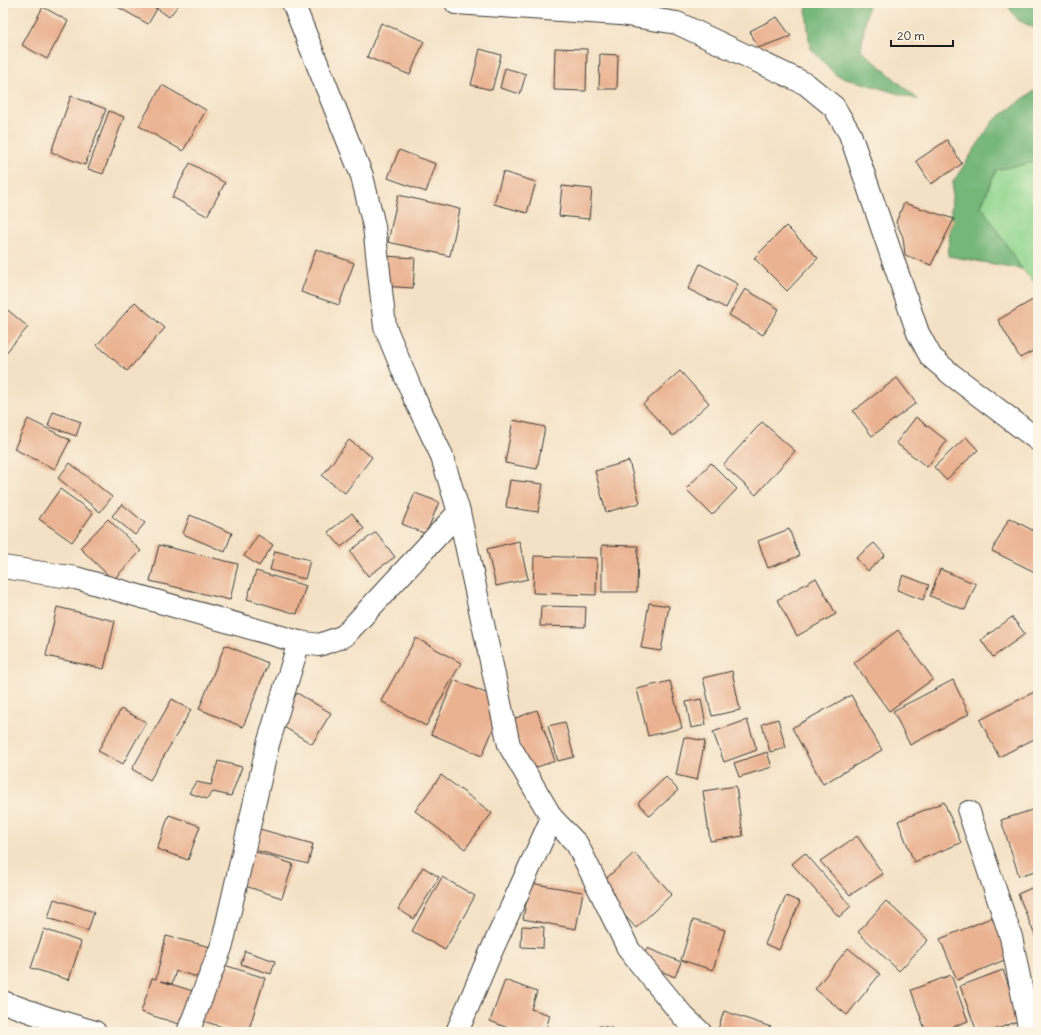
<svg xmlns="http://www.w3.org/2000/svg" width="1041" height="1035" font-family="Delius,sans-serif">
  <rect width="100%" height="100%" fill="#fcf5e5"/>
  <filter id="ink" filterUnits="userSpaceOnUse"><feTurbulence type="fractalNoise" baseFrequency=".025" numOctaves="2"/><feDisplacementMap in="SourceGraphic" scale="8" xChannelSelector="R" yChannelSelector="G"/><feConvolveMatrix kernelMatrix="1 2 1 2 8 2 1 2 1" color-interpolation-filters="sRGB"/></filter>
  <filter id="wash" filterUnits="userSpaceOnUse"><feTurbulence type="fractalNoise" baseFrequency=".012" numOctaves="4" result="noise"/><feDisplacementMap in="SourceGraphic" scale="16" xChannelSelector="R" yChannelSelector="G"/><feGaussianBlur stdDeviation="0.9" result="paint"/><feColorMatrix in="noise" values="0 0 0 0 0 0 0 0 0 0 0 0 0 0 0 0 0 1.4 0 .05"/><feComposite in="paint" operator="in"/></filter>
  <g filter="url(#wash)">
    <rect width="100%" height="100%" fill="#f4e1c5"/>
    <polygon fill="#90d58e" stroke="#567855" points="1034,162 1038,164 1038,286 1022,269 981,206 996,170"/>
    <g fill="#74b679" stroke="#48694a">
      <polygon points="809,3 868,3 861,50 919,100 836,75 810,48 806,10"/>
      <polygon points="1006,3 1038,3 1038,30 1018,20"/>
      <polygon points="1038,88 1038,164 1034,162 996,170 981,206 1022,269 948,256 953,182 993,121"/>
    </g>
    <g id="blocks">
      <g fill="#eab291">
        <polygon points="111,3 147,3 157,9 148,24"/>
        <polygon points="157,3 180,3 169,17 155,7"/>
        <polygon points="43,7 68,21 47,59 22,45"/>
        <polygon points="777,17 791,36 758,48 750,31"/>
        <polygon points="381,23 424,41 410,75 367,57"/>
        <polygon points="555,48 587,49 586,91 554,90"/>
        <polygon points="480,49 501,55 492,90 471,85"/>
        <polygon points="600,54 618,55 617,89 599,89"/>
        <polygon points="505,68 526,74 520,94 500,88"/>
        <polygon points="162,85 206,110 183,151 139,126"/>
        <polygon points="71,96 106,109 85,165 51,152"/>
        <polygon points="109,111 124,117 103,174 88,169"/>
        <polygon points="947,140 962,164 931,184 916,161"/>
        <polygon points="399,150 436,164 426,192 388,178"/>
        <polygon points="190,163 225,183 207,216 172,197"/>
        <polygon points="503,172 536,182 527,213 494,204"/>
        <polygon points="562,186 592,189 589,219 559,216"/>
        <polygon points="398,195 460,209 450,256 388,242"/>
        <polygon points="904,203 954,219 931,265 905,255 903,237 896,222"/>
        <polygon points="786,226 818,258 787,291 754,258"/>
        <polygon points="316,249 354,263 339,305 301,292"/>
        <polygon points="384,256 415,258 413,288 381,286"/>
        <polygon points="700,264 738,284 726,308 688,289"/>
        <polygon points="745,289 779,309 763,335 729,315"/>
        <polygon points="1036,298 1038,302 1038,348 1020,358 998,320"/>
        <polygon points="135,302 165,328 127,371 97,345"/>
        <polygon points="3,306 28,327 3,356"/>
        <polygon points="680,371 709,403 673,436 643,404"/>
        <polygon points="897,378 916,403 872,436 853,411"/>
        <polygon points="53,412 81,422 76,436 48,426"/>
        <polygon points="916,417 947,441 927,467 896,443"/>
        <polygon points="28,419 70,440 55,469 14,449"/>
        <polygon points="513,420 545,427 537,469 505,463"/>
        <polygon points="762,422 795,451 756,495 723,465"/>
        <polygon points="966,437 978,450 946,480 934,467"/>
        <polygon points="349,440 372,457 345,493 322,476"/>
        <polygon points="629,461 640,503 606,512 595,471"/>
        <polygon points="70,463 112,497 100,512 58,478"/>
        <polygon points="711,463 737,489 712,515 686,489"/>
        <polygon points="510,480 543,484 538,512 506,507"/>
        <polygon points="60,489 93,513 72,542 39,519"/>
        <polygon points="415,493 439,502 426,534 402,524"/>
        <polygon points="122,504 145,523 135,535 112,516"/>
        <polygon points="352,513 364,529 341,547 328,532"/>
        <polygon points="190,515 232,533 225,552 183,534"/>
        <polygon points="1009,518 1038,533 1037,573 992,551"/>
        <polygon points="108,519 141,551 113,580 80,548"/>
        <polygon points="789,529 799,556 768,568 758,541"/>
        <polygon points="376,532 395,557 368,576 350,551"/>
        <polygon points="258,535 273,545 259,566 244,556"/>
        <polygon points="519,541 528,579 496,586 487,549"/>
        <polygon points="874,543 885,555 868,571 856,558"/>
        <polygon points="159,545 238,564 230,600 150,581"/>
        <polygon points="602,545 638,546 637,592 602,592"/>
        <polygon points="275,551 310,560 305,579 270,570"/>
        <polygon points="534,556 597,558 596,595 533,593"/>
        <polygon points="940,569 976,584 965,610 930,596"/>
        <polygon points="256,571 306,586 297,614 247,599"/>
        <polygon points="903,575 929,585 923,600 897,590"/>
        <polygon points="816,578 836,614 797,636 777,600"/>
        <polygon points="649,603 669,606 661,651 641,648"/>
        <polygon points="541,606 586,607 585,627 540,626"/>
        <polygon points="57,607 115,621 104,669 46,656"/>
        <polygon points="1012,617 1025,634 993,657 981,640"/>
        <polygon points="898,630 933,679 889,711 854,663"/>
        <polygon points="416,638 461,663 426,726 381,701"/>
        <polygon points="225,645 268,663 243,727 199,709"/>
        <polygon points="732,671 740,710 712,716 703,678"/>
        <polygon points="454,680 505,701 482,756 431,734"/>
        <polygon points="953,680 969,714 910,745 893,711"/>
        <polygon points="670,681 682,728 648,736 637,689"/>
        <polygon points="1038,690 1038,737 999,757 980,720"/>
        <polygon points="297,693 331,713 312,744 279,724"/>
        <polygon points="851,695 882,750 823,784 792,728"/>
        <polygon points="172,699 191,710 150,780 132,769"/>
        <polygon points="701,699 706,725 691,728 686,702"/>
        <polygon points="121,709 146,722 123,764 98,751"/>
        <polygon points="537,710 555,761 528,770 511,720"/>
        <polygon points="778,719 786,748 770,752 762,724"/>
        <polygon points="747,720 757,750 724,762 713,732"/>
        <polygon points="565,722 574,757 558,761 548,726"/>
        <polygon points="684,737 705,741 697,780 676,775"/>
        <polygon points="767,752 772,767 739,777 734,763"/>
        <polygon points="218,761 242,767 231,796 213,792 207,799 189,793 196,782 211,785"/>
        <polygon points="441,775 492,813 465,849 415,811"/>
        <polygon points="666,777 678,790 650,816 638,803"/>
        <polygon points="736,786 743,836 710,841 703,791"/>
        <polygon points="944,802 961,843 914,862 898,821"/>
        <polygon points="1038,808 1038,870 1019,876 1001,820"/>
        <polygon points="169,815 200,826 188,860 157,849"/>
        <polygon points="256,828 313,844 308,864 251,849"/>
        <polygon points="857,836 883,874 850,895 820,861"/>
        <polygon points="253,851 293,864 282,898 242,885"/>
        <polygon points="634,853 672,894 636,928 598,886"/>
        <polygon points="805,853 851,906 839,917 792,864"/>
        <polygon points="423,867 439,877 414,919 398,909"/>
        <polygon points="442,877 475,896 445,950 412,931"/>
        <polygon points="530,883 583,892 576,929 523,919"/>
        <polygon points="1038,885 1038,943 1018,894"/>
        <polygon points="786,896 800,902 779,950 765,944"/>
        <polygon points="54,899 94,912 88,931 48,918"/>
        <polygon points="886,901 928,940 899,971 858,932"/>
        <polygon points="993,917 1009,958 957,980 940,939"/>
        <polygon points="693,920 725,930 713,970 681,960"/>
        <polygon points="522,926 544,927 543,948 521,947"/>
        <polygon points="44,929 81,942 69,980 31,968"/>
        <polygon points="166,936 211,947 201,978 176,971 172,984 161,981 196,992 185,1026 141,1012 152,978 156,979"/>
        <polygon points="647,948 681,962 675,977 641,963"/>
        <polygon points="848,948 880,974 847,1015 815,989"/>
        <polygon points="245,951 275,961 271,974 241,964"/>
        <polygon points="218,963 265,978 248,1032 238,1032 200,1020"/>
        <polygon points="1003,970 1021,1020 989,1032 977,1032 960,986"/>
        <polygon points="951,975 968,1021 940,1032 926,1032 911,990"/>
        <polygon points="505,980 537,992 531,1009 550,1015 545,1032 518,1032 490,1021"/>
        <polygon points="724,1011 771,1027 770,1032 717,1032"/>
        <polygon points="599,1026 612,1028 612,1032 598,1032"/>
      </g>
    </g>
  </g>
  <g filter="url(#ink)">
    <use href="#blocks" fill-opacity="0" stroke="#3c3a35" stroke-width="1"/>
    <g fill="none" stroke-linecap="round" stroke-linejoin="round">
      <g stroke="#3c3a35" stroke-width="24">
        <g id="minor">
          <polyline points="293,3 362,176 374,226 385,327 414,397 441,454 459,512 509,745 552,818 577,844 629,950 683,1016 700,1032"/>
          <polyline points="456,3 620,14 677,23 806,84 834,107 850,134 918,333 931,357 952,375 1038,440"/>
          <polyline points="3,567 76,578 299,642 319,645 344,636 459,512"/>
          <polyline points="969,812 1011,937 1030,1032"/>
          <polyline points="188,1032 222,945 268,744 299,642"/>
          <polyline points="457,1032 490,954 552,818"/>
        </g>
      </g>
      <g stroke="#3c3a35" stroke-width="24">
        <polyline id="major" points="3,1002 48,1018 95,1032"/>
      </g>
      <use href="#minor" stroke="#fff" stroke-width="22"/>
      <use href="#major" stroke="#fff" stroke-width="22"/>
    </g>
  </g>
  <rect width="1041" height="1035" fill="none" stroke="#fcf5e5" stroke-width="16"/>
  <path d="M891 40v6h62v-6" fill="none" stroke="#1c1c1c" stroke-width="2"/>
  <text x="897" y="40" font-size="12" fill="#1c1c1c" stroke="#fcf5e5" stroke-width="3" paint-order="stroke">20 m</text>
</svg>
